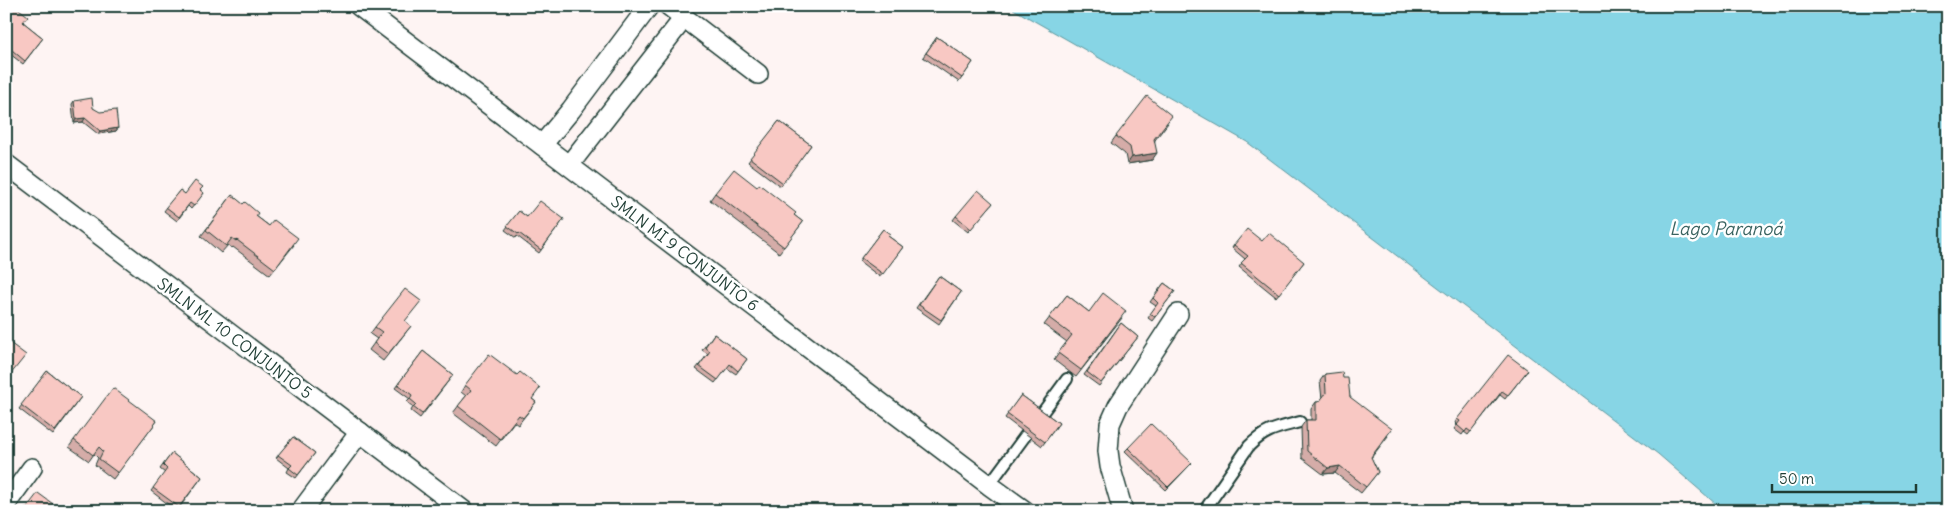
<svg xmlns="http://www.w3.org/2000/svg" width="1954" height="517" font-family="Delius,sans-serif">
  <rect width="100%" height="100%" fill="#fef4f3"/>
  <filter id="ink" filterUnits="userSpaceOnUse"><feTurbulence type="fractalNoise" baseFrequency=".02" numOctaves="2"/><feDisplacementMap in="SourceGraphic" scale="10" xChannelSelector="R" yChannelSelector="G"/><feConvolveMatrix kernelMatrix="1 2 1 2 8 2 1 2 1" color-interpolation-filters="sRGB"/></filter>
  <g filter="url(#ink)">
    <polygon fill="#87d5e5" stroke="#5d989e" points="1008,6 1948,6 1948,511 1724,511 1658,454 1247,142"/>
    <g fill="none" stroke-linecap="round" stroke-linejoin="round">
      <g stroke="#1f3d34" stroke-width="14">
        <g id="lane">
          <polyline points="989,485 1067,379"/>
          <path d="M 1204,511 L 1249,446 C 1266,429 1278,428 1300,422"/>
        </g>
      </g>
      <g stroke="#1f3d34" stroke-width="22">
        <g id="street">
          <polyline points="359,6 989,485 1025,511"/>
          <polyline points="669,6 758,74"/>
          <polyline points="542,145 571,110 649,6"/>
          <polyline points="6,164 464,511"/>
          <polyline points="569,165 684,18"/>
          <polyline points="6,504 32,468"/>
          <polyline points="301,511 360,432"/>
          <polyline points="1123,511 1110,466 1108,451 1110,424 1118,406 1178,314"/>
        </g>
      </g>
      <use href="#lane" stroke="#fff" stroke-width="10"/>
      <use href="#street" stroke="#fff" stroke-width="19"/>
    </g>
    <g fill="#d5aca8" stroke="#1f3d34">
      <polygon points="6,6 23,22 43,38 23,64 6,51"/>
      <polygon points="937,37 973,62 959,82 923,57"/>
      <polygon points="74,101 93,108 118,128 116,131 98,134 83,122 74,123 72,104"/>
      <polygon points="779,121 811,145 780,186 748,162"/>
      <polygon points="1168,123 1155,140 1152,160 1127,164 1125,154 1111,143 1116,136"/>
      <polygon points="757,187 803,222 779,253 710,200 715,193"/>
      <polygon points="180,190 185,194 200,190 204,193 191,209 188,206 177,221 164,211"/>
      <polygon points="232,195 256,216 294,245 270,275 233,247 232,248 228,245 221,253 201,236"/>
      <polygon points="993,203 968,232 953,220 956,216"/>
      <polygon points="519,211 527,217 564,219 539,253 517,236 516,238 505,230"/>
      <polygon points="883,229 888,236 903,247 880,277 859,261"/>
      <polygon points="1262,241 1304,262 1276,297 1239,267 1245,259 1232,248 1234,245"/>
      <polygon points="939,276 961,292 939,324 916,308"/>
      <polygon points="1164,283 1175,291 1152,321 1148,318 1156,306 1150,302"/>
      <polygon points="1067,295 1089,312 1122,318 1076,377 1054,360 1067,342 1044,325"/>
      <polygon points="406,322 411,326 383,361 369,350 377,339 370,334 375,327"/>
      <polygon points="1121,323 1138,337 1099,386 1084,375"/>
      <polygon points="714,334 747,359 736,374 727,368 715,383 696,369 708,354 702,350"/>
      <polygon points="423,351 453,375 420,418 411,411 413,407 407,402 410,399 395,388"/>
      <polygon points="1528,370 1505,399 1500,395 1468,435 1464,432 1462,435 1454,429 1457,425 1455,423 1457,419"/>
      <polygon points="47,371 81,397 53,435 19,409"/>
      <polygon points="1325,374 1343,378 1350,397 1388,436 1371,458 1378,472 1361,493 1335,473 1323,474 1302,458 1301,427 1306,420 1311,420 1311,409 1316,402 1319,402 1322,399 1320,381"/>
      <polygon points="465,385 532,399 536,402 518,425 514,422 496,446 453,413 466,396 461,392"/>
      <polygon points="1021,395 1059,423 1042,446 1005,418"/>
      <polygon points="157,421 113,479 95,465 98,458 94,454 89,461 69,447 74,440"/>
      <polygon points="293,437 315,453 296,478 287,472 289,468 276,458"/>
      <polygon points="1128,448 1189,466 1166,490 1125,451"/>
      <polygon points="172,453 202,477 177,511 151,491 165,473 160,469"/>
    </g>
    <g fill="#ae8c88" stroke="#1f3d34">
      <polygon points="85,118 83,122 74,123 76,119"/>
      <polygon points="118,128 116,131 98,134 100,131"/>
      <polygon points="1157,153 1152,160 1127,164 1132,157"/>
      <polygon points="1340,466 1335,473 1323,474 1328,468"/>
    </g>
    <g fill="#f8c8c3" stroke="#1f3d34">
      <polygon points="6,6 15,6 28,16 23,22 43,38 25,61 6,45"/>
      <polygon points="937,37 973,62 962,78 926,53"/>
      <polygon points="1147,96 1172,116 1154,139 1157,153 1132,157 1130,147 1116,136"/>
      <polygon points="92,98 93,108 100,112 116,110 118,128 100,131 85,118 76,119 74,101"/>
      <polygon points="779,121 811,145 783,183 750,158"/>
      <polygon points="734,169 757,187 759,184 796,213 794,215 803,222 784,247 715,193"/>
      <polygon points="195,181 203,187 200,190 204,193 194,206 190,203 179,217 166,207 180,190 185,194"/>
      <polygon points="978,190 993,203 971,229 956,216"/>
      <polygon points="232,195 243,204 245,202 258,213 256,216 269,226 274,220 298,238 275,269 237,240 236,241 232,238 226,246 206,230"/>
      <polygon points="540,201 564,219 541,250 519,233 518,234 507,226 519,211 527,217"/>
      <polygon points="883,229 890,234 888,236 903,247 883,274 861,258"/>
      <polygon points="1247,229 1262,241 1269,233 1304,262 1279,294 1241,263 1248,256 1234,245"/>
      <polygon points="939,276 961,292 941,320 919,305"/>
      <polygon points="1164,283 1175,291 1155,317 1150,314 1158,303 1153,298"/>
      <polygon points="405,289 421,301 405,321 411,326 388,354 374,343 382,332 375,327"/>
      <polygon points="1103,293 1126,311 1081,370 1058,353 1072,335 1049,318 1067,295 1089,312"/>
      <polygon points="1121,323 1138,337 1101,383 1087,372"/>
      <polygon points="714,334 747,359 738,371 730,364 718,380 699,366 710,351 705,347"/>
      <polygon points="6,340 26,355 6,380"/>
      <polygon points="423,351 453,375 422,414 413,407 416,404 410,399 412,395 398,384"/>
      <polygon points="489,354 517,375 520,372 540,388 532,399 536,402 523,418 519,415 500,439 458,406 471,390 465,385"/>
      <polygon points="1508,355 1528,370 1508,395 1502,391 1471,432 1467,429 1465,432 1457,425 1460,421 1457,419"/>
      <polygon points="47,371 81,397 55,431 21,405"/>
      <polygon points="1342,372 1343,378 1348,378 1350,397 1392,429 1371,457 1378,472 1366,487 1340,466 1328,468 1307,451 1306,420 1316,420 1316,402 1319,402 1326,393 1325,374"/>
      <polygon points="113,388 157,421 118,473 99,459 103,451 99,447 93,455 74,440"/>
      <polygon points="1021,395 1059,423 1045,442 1007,414"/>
      <polygon points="1151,424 1192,463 1168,487 1128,448"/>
      <polygon points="293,437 315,453 298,475 289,468 292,465 278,455"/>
      <polygon points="172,453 202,477 179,507 153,488 167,469 163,465"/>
      <polygon points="38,493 53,504 47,511 24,511"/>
    </g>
  </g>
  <g text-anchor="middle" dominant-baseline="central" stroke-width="5" stroke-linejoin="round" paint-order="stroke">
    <g font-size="16" fill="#1f3d34" stroke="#fff">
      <text transform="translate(685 253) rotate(37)">SMLN MI 9 CONJUNTO 6</text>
      <text transform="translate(235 338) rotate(37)">SMLN ML 10 CONJUNTO 5</text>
    </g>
    <g font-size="18" font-style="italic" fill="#396360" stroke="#fff">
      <text x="1726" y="228">Lago Paranoá</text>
    </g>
  </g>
  <rect width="1954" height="517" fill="none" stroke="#fff" stroke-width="25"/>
  <rect x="12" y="12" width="1929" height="492" fill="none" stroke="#1f3d34" stroke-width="2" filter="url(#ink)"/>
  <path d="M1772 484v8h144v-8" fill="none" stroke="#1f3d34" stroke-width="2.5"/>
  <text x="1779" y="484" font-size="15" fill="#1f3d34" stroke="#ffffff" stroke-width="4" paint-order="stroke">50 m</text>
</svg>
